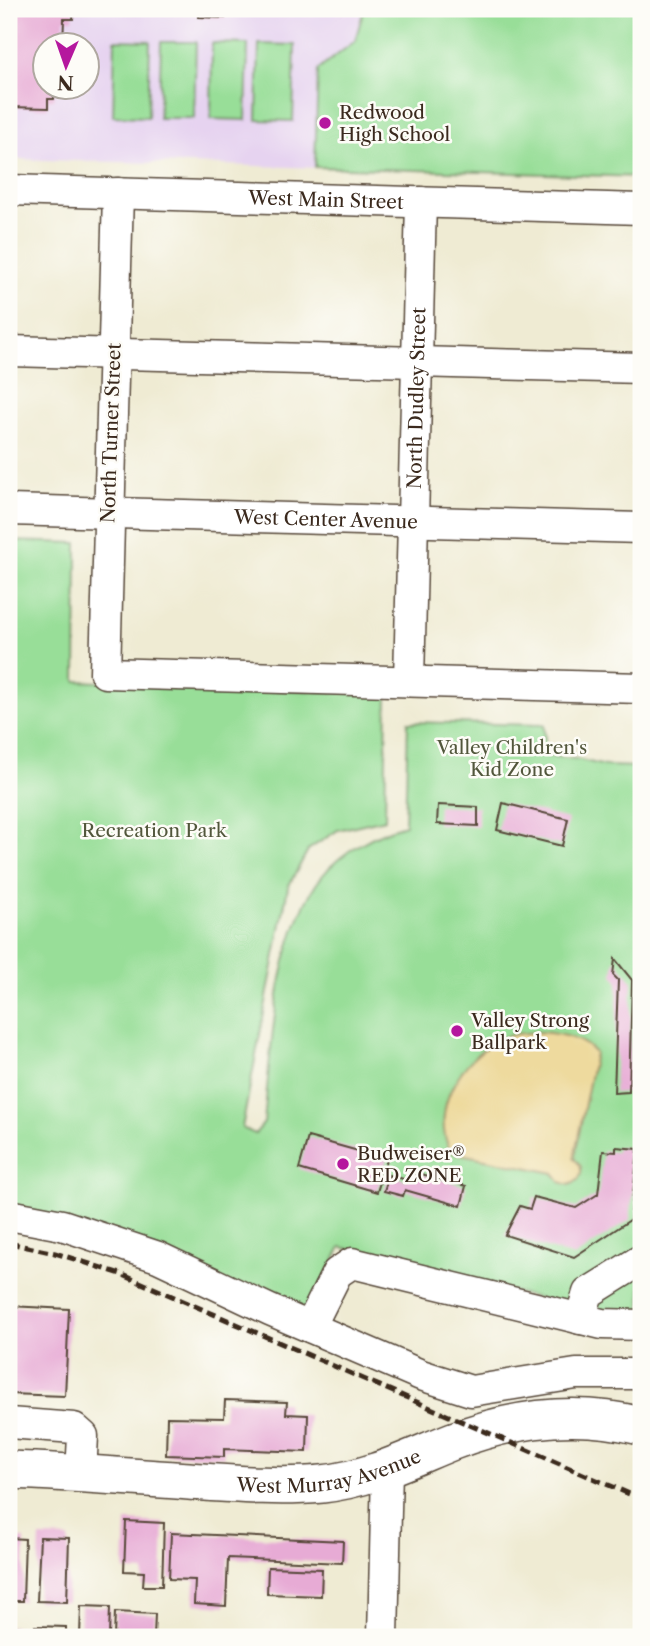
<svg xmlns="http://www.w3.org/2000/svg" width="650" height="1646" font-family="'Libre Caslon Text',serif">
  <rect width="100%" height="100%" fill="#fdfcf7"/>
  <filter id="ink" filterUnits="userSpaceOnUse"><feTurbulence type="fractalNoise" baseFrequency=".0143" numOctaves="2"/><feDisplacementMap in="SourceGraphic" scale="14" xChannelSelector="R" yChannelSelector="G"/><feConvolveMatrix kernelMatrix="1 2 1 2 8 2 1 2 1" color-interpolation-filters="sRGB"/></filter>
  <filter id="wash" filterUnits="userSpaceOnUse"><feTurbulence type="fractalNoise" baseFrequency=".00686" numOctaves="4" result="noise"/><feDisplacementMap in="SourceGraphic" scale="28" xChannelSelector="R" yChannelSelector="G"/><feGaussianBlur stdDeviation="1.57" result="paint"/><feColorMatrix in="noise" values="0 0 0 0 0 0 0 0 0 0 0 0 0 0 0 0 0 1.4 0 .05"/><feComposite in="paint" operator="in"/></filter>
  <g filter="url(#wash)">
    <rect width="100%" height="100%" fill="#efebd3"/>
    <path fill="#e6d3f0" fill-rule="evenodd" d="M 9,9 L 641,9 L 641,177 L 9,159 ZM 46,46 L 88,46 L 88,88 L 46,88 Z"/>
    <g fill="#98de98" stroke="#6a845b" stroke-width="2">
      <polygon points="364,9 641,9 641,177 315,167 318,70 355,41"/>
      <polygon points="115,40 150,41 148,117 113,116"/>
      <polygon points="161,42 196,42 194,118 159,118"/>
      <polygon points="212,43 248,44 246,120 211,119"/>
      <polygon points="259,44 295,45 293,121 257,120"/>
      <path d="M 9,541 L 77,543 L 76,681 L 387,694 L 385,819 L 338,830 L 308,850 L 288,887 L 242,1128 L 255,1134 L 264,1123 C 271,1049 275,935 323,875 C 342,851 376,833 405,825 L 408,722 L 544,725 L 546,756 L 577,759 L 605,766 L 641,767 L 641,1313 L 603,1315 L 341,1247 L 307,1312 L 138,1257 L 9,1224 Z"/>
    </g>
    <path fill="#eeda9e" stroke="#94825e" stroke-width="2" d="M 538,1032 C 557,1033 582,1037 595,1053 L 574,1159 C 586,1167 582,1181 569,1185 L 560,1182 L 554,1173 L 451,1152 C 428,1110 462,1057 500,1039 C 512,1033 525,1033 538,1032 Z"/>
    <g id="blocks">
      <g fill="#e7abd5">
        <polygon points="9,9 74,9 73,19 64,19 63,46 46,46 46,88 55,88 54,99 48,99 48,108 9,107"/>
        <polygon points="199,9 225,9 225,18 199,17"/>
        <polygon points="503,803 568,819 562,846 497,830"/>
        <polygon points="438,805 478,807 478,826 437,824"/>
        <polygon points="615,959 632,980 629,1092 614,1093 618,980 613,975"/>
        <polygon points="639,1023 641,1023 641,1084 636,1084"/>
        <polygon points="308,1137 387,1159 377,1192 299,1169"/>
        <polygon points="616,1147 638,1149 630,1220 574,1257 505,1235 520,1206 530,1209 534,1197 576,1208 598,1194 603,1151 616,1152"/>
        <polygon points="410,1171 466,1186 461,1206 405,1190 403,1196 384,1191 389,1175 407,1180"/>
        <polygon points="9,1306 69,1309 65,1396 9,1394"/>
        <polygon points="225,1400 287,1402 286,1414 308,1415 307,1452 224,1449 224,1457 166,1455 167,1417 224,1418"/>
        <polygon points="126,1521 164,1523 162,1586 143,1586 144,1572 124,1571"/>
        <polygon points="171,1533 343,1541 342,1563 228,1558 226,1606 194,1604 195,1580 169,1579"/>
        <polygon points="40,1537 69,1538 67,1602 37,1601"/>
        <polygon points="9,1538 25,1539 23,1601 9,1601"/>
        <polygon points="268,1567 322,1569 321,1596 267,1594"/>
        <polygon points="81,1606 110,1607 109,1637 80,1637"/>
        <polygon points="115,1612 155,1614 154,1637 114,1637"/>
        <polygon points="9,1626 22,1627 21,1637 9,1637"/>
        <polygon points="35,1626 66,1627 66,1637 34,1637"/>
      </g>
    </g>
  </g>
  <g filter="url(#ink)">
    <use href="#blocks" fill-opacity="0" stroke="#564739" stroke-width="2"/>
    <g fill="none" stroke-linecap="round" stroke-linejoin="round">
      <g stroke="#564739" stroke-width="33">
        <g id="minor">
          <path id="s1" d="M 9,190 L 641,209"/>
          <polyline points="118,193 105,673 641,688"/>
          <polyline points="9,351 641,368"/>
          <path id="s2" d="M 9,510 L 641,528"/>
          <path id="s3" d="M 409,680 L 421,202"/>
          <polyline points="9,1215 62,1225 158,1257 270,1310 421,1375 471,1391 576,1374 641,1374"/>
          <polyline points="580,1319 588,1293 641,1260"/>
          <polyline points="310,1327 337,1273 352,1263 602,1324 641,1325"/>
          <polyline points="9,1423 74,1428 83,1436 81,1474"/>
          <polyline points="383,1637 387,1469"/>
        </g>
      </g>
      <g stroke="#564739" stroke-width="40">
        <g id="major">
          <path id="s4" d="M 9,1470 C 69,1472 129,1477 189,1481 C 233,1484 279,1488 322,1484 C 370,1479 410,1458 453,1441 C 513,1418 578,1410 641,1426"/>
        </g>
      </g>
      <use href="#minor" stroke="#fff" stroke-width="30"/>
      <use href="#major" stroke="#fff" stroke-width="37"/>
      <polyline stroke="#3b2a1e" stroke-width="5" stroke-dasharray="10 5" stroke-linecap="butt" points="9,1243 55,1253 121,1274 641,1499"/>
    </g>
  </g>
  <g fill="#b5179e" stroke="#fdfcf7" stroke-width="2.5">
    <circle cx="325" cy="123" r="7"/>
    <circle cx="457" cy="1031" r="7"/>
    <circle cx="343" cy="1164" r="7"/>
  </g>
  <g text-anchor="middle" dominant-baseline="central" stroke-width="5" stroke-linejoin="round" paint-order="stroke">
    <g font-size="19" fill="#3b2a1e" stroke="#fdfcf7" text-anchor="start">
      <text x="339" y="112">Redwood<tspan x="339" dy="22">High School</tspan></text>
      <text x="471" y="1020">Valley Strong<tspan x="471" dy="22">Ballpark</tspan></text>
      <text x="357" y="1153">Budweiser®<tspan x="357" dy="22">RED ZONE</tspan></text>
    </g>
    <g font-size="19" fill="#3b2a1e" stroke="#fdfcf7">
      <text stroke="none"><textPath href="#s1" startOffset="317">West Main Street</textPath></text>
      <text stroke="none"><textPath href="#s3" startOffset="282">North Dudley Street</textPath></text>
      <text transform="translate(111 433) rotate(-88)">North Turner Street</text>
      <text stroke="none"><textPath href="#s2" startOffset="317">West Center Avenue</textPath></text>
      <text stroke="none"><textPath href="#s4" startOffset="322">West Murray Avenue</textPath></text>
    </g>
    <g font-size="19" fill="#52573c" stroke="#fdfcf7">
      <text x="512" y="747">Valley Children's<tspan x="512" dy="22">Kid Zone</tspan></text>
      <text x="154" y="830">Recreation Park</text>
    </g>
  </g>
  <rect width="650" height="1646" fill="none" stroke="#fdfcf7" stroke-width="35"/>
  <g transform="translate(66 66) rotate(182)"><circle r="33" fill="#fdfcf7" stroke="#afa8a0" stroke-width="2"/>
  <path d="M0-5L12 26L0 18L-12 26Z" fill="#b5179e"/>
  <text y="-10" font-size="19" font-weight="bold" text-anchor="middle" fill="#3b2a1e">N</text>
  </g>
</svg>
